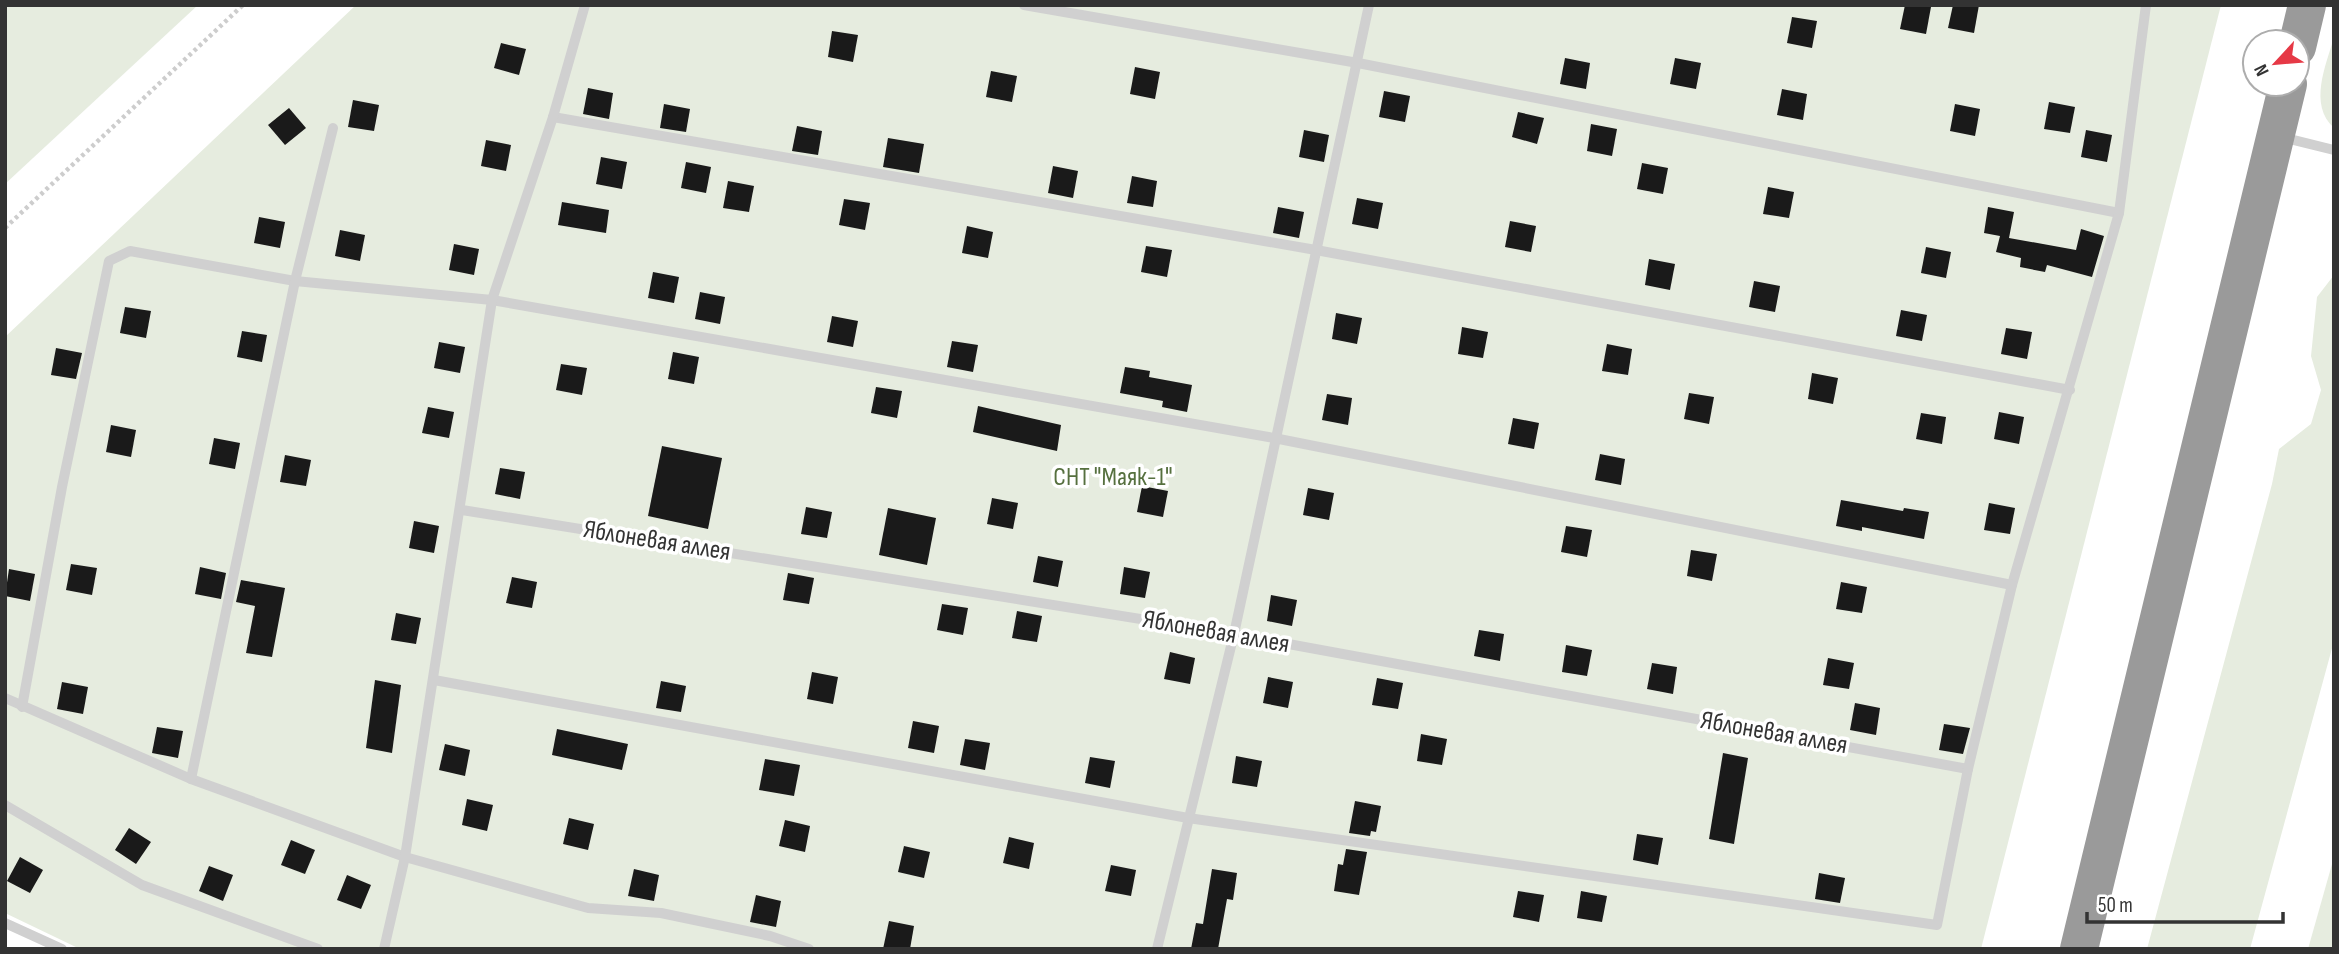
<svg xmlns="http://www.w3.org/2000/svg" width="2339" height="954" font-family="'Sofia Sans Condensed',sans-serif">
  <rect width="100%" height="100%" fill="#fff"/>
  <g fill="#e6ecdf">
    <polygon points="5,5 198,5 5,184"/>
    <polygon points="356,5 2221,5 1981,949 80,949 5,913 5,337"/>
    <path d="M 2334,37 L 2334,128 C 2308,104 2326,66 2334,37 Z"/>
    <polygon points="2334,275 2334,641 2250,949 2147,949 2272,484 2279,449 2311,424 2321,390 2311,356 2317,297"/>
    <polygon points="2334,857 2334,949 2308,949"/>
  </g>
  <g fill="#1a1a1a">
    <polygon points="1905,5 1931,7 1926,34 1900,29"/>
    <polygon points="1953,5 1979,5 1974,33 1948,28"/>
    <polygon points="1792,17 1817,21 1812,48 1787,43"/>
    <polygon points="832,31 858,35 853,62 828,57"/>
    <polygon points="501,43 526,49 519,75 494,68"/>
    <polygon points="1565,58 1590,63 1586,89 1560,84"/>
    <polygon points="1675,58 1701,63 1696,89 1670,84"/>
    <polygon points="1135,67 1160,72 1155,99 1130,94"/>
    <polygon points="991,71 1017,76 1012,102 986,97"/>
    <polygon points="588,88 613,93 609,119 583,114"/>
    <polygon points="1782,89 1807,94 1803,120 1777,115"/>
    <polygon points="1384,91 1410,96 1405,122 1379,117"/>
    <polygon points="353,100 379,105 374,131 348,127"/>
    <polygon points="2049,102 2075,107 2070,133 2044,129"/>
    <polygon points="664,104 690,109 686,132 660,128"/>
    <polygon points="1955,104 1980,109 1975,136 1950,131"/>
    <polygon points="289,108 306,128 285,145 268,125"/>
    <polygon points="1518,112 1544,118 1537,144 1512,137"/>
    <polygon points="1591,124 1617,129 1612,156 1587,151"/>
    <polygon points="797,126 822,131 818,155 792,151"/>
    <polygon points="1304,130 1329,135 1324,162 1299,157"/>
    <polygon points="2086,130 2112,135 2107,162 2081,157"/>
    <polygon points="888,138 924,144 919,173 883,167"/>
    <polygon points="486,140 511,145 506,171 481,166"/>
    <polygon points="601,157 627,162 622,189 596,184"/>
    <polygon points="686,162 711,167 706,193 681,188"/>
    <polygon points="1642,163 1668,168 1663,194 1637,189"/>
    <polygon points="1053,166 1078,171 1073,198 1048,193"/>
    <polygon points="1132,176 1157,181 1153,207 1127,203"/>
    <polygon points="728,181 754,186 749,212 723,208"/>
    <polygon points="1768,187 1794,192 1789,218 1763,214"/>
    <polygon points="1357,198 1383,203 1378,229 1352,224"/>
    <polygon points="844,199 870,203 865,230 839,225"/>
    <polygon points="562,202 609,210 606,233 558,225"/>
    <polygon points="1278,207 1304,212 1299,238 1273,233"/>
    <polygon points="1988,207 2014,212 2009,238 2076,250 2081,229 2104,236 2092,277 2047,265 2045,272 2020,267 2021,258 1996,252 2000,236 1984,233"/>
    <polygon points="259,217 285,222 280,248 254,243"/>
    <polygon points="1510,221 1536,226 1531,252 1505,247"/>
    <polygon points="967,226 993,232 988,258 962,253"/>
    <polygon points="340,230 365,235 360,261 335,256"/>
    <polygon points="454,244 479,249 474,275 449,270"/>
    <polygon points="1146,246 1172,250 1167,277 1141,272"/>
    <polygon points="1926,247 1951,252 1946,278 1921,273"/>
    <polygon points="1649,259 1675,264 1670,290 1645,285"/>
    <polygon points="653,272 679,277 674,303 648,298"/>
    <polygon points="1754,281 1780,286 1775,312 1749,307"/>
    <polygon points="700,292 725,297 720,324 695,319"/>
    <polygon points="125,307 151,311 146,338 120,333"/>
    <polygon points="1901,310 1927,315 1922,341 1896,336"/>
    <polygon points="1336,313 1362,318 1357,344 1332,339"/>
    <polygon points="832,316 858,321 853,347 827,342"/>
    <polygon points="1462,327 1488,332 1483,358 1458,354"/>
    <polygon points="2006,328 2032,332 2027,359 2001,354"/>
    <polygon points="242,331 267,335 262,362 237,357"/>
    <polygon points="952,341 978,345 973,372 947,367"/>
    <polygon points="439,342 465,347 460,373 434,368"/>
    <polygon points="1607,344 1632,349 1628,375 1602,371"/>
    <polygon points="56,348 82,353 76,379 51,375"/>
    <polygon points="673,352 699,357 694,384 668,379"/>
    <polygon points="561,364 587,368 582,395 556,390"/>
    <polygon points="1125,367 1150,371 1149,377 1192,385 1187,412 1162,407 1163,401 1120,393"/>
    <polygon points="1812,373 1838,378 1833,404 1808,399"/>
    <polygon points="876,387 902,391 897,418 871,413"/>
    <polygon points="1689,393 1714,397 1709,424 1684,419"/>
    <polygon points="1327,394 1352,398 1348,425 1322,420"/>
    <polygon points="978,406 1061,425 1057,451 973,432"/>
    <polygon points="428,407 454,412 449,438 422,433"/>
    <polygon points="1999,412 2024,417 2019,444 1994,439"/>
    <polygon points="1921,413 1946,417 1942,444 1916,439"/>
    <polygon points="1513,418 1539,423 1534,449 1508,444"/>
    <polygon points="111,425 136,430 131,457 106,452"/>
    <polygon points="214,438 240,443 235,469 209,464"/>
    <polygon points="662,446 722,458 708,529 648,516"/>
    <polygon points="1600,454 1625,459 1621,485 1595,480"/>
    <polygon points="285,455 311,460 306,486 280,482"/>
    <polygon points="500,468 525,472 520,499 495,494"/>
    <polygon points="1142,486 1168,491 1163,517 1137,512"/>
    <polygon points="1308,488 1334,493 1329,520 1303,515"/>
    <polygon points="992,498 1018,503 1013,529 987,524"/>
    <polygon points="1841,500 1903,511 1904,508 1929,512 1924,539 1862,527 1862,531 1836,526"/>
    <polygon points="1989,503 2015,508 2010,534 1984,530"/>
    <polygon points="806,507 832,512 827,538 801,534"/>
    <polygon points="888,508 936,518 927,565 879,555"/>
    <polygon points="414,521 439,526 434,553 409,548"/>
    <polygon points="1566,526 1592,530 1587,557 1561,552"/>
    <polygon points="1691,550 1717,554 1712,581 1687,576"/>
    <polygon points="1038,556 1063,561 1058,587 1033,582"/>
    <polygon points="71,564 97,568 92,595 66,590"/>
    <polygon points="200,567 226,573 221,599 195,594"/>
    <polygon points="1124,567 1150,572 1145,598 1120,594"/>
    <polygon points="9,569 35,574 30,601 5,596"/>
    <polygon points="788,573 814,578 809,604 783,600"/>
    <polygon points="512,577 537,582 532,608 506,603"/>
    <polygon points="241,580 285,588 272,657 246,653 255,606 236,602"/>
    <polygon points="1841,582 1867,587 1862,613 1836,609"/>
    <polygon points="1271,595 1297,600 1292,626 1267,621"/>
    <polygon points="942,604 968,608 963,635 937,630"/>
    <polygon points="1017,611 1042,616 1037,642 1012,638"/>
    <polygon points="396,613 421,618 416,644 391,640"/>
    <polygon points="1479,630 1504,634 1500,661 1474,656"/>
    <polygon points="1566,645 1592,650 1587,676 1562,672"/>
    <polygon points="1170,652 1195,658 1190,684 1164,679"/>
    <polygon points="1828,658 1854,663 1849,689 1823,685"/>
    <polygon points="1652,663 1677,667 1673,694 1647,689"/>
    <polygon points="812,672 838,677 833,704 807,699"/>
    <polygon points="1268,677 1293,682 1288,708 1263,703"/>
    <polygon points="1377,678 1403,683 1398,709 1372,705"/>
    <polygon points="375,680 401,685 392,753 366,748"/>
    <polygon points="661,681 686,686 681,712 656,708"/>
    <polygon points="62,682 88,687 83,714 57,709"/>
    <polygon points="1855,703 1880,708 1876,735 1850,730"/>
    <polygon points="913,721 939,726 934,753 908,748"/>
    <polygon points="1944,724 1970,728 1963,754 1939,750"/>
    <polygon points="157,727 183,731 178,758 152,753"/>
    <polygon points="557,729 628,744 622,770 552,755"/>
    <polygon points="1421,734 1447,739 1442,765 1417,761"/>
    <polygon points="965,739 990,743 985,770 960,765"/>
    <polygon points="445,744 470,750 465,776 439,770"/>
    <polygon points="1723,753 1748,758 1734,844 1709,839"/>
    <polygon points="1236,756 1262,761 1257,787 1232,783"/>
    <polygon points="1090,757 1115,761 1110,788 1085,783"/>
    <polygon points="765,759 800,765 794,796 759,790"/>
    <polygon points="467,799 493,805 487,831 462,825"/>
    <polygon points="1355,801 1381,806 1376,832 1371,831 1370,836 1349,833"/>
    <polygon points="569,818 594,824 588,850 563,844"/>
    <polygon points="785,820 810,826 805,852 779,846"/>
    <polygon points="129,828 151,842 136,864 115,850"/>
    <polygon points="1637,834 1663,838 1658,865 1633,860"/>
    <polygon points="1009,837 1034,843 1029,869 1003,863"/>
    <polygon points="291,840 315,850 305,874 281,865"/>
    <polygon points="904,846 930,852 924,878 898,872"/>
    <polygon points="1346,849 1367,852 1359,895 1334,891 1338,864 1343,865"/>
    <polygon points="20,857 43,870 30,893 7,881"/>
    <polygon points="1111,865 1136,870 1131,896 1105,891"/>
    <polygon points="209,866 233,875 223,901 199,891"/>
    <polygon points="634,869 659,875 654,901 628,896"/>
    <polygon points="1212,869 1237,873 1233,900 1227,899 1218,949 1191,949 1196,923 1203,924"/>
    <polygon points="1819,873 1845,878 1840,903 1815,899"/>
    <polygon points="347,875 371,885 361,909 337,900"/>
    <polygon points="1518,891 1544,895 1539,922 1513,917"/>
    <polygon points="1581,891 1607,896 1602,922 1577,918"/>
    <polygon points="756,895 781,901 776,927 750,922"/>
    <polygon points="889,921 914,926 910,949 883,949"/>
  </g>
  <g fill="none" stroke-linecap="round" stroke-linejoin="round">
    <polyline stroke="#cdcdcd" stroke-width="4.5" stroke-dasharray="3.5 3.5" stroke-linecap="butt" points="5,228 243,5"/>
    <g stroke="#d0d0d0" stroke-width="10">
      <polyline points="1024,5 1358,63 2119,213"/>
      <polyline points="553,117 1316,250 2070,390"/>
      <polyline points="2281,137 2334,150"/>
      <polyline points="462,510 1234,634 1968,769"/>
      <polyline points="434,680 1188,818 1937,925 1968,769 2012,585 2119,213 2146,5"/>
      <polyline points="5,698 191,779 405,857 588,908 661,913 770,936 809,949"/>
      <polyline points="22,707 62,487 109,261 130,251 295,281 492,300 1274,438 2012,585"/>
      <polyline points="191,779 295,281 333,128"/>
      <polyline points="5,805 142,885 318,949"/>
      <polyline points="5,923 62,949"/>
      <polyline points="384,949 405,857 492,300 553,117 585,5"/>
      <polyline points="1157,949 1234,634 1369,5"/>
    </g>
    <g stroke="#9a9a9a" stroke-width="38">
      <polyline points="2297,47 2307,5"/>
      <polyline points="2079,949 2288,84"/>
    </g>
  </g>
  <g text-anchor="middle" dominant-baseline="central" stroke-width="7" stroke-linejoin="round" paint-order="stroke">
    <g font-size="26" fill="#56703f" stroke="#fff">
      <text x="1113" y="477">СНТ "Маяк-1"</text>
    </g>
    <g font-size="26" fill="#333" stroke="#fff">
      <text transform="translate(657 541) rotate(9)">Яблоневая аллея</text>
      <text transform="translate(1216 632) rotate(10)">Яблоневая аллея</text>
      <text transform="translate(1774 733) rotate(10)">Яблоневая аллея</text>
    </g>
  </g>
  <rect width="2339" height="954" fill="none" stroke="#333333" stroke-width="14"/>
  <g transform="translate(2276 63) rotate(244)"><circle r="33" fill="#ffffff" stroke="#adadad" stroke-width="2"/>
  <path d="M0-5L12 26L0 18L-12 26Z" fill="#e63946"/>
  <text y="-10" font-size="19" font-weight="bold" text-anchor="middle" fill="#333333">N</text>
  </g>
  <path d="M2087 912v10h196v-10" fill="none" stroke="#333333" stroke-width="3.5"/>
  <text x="2098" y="912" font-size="21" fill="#333333" stroke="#ffffff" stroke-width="5" paint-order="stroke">50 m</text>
</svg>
